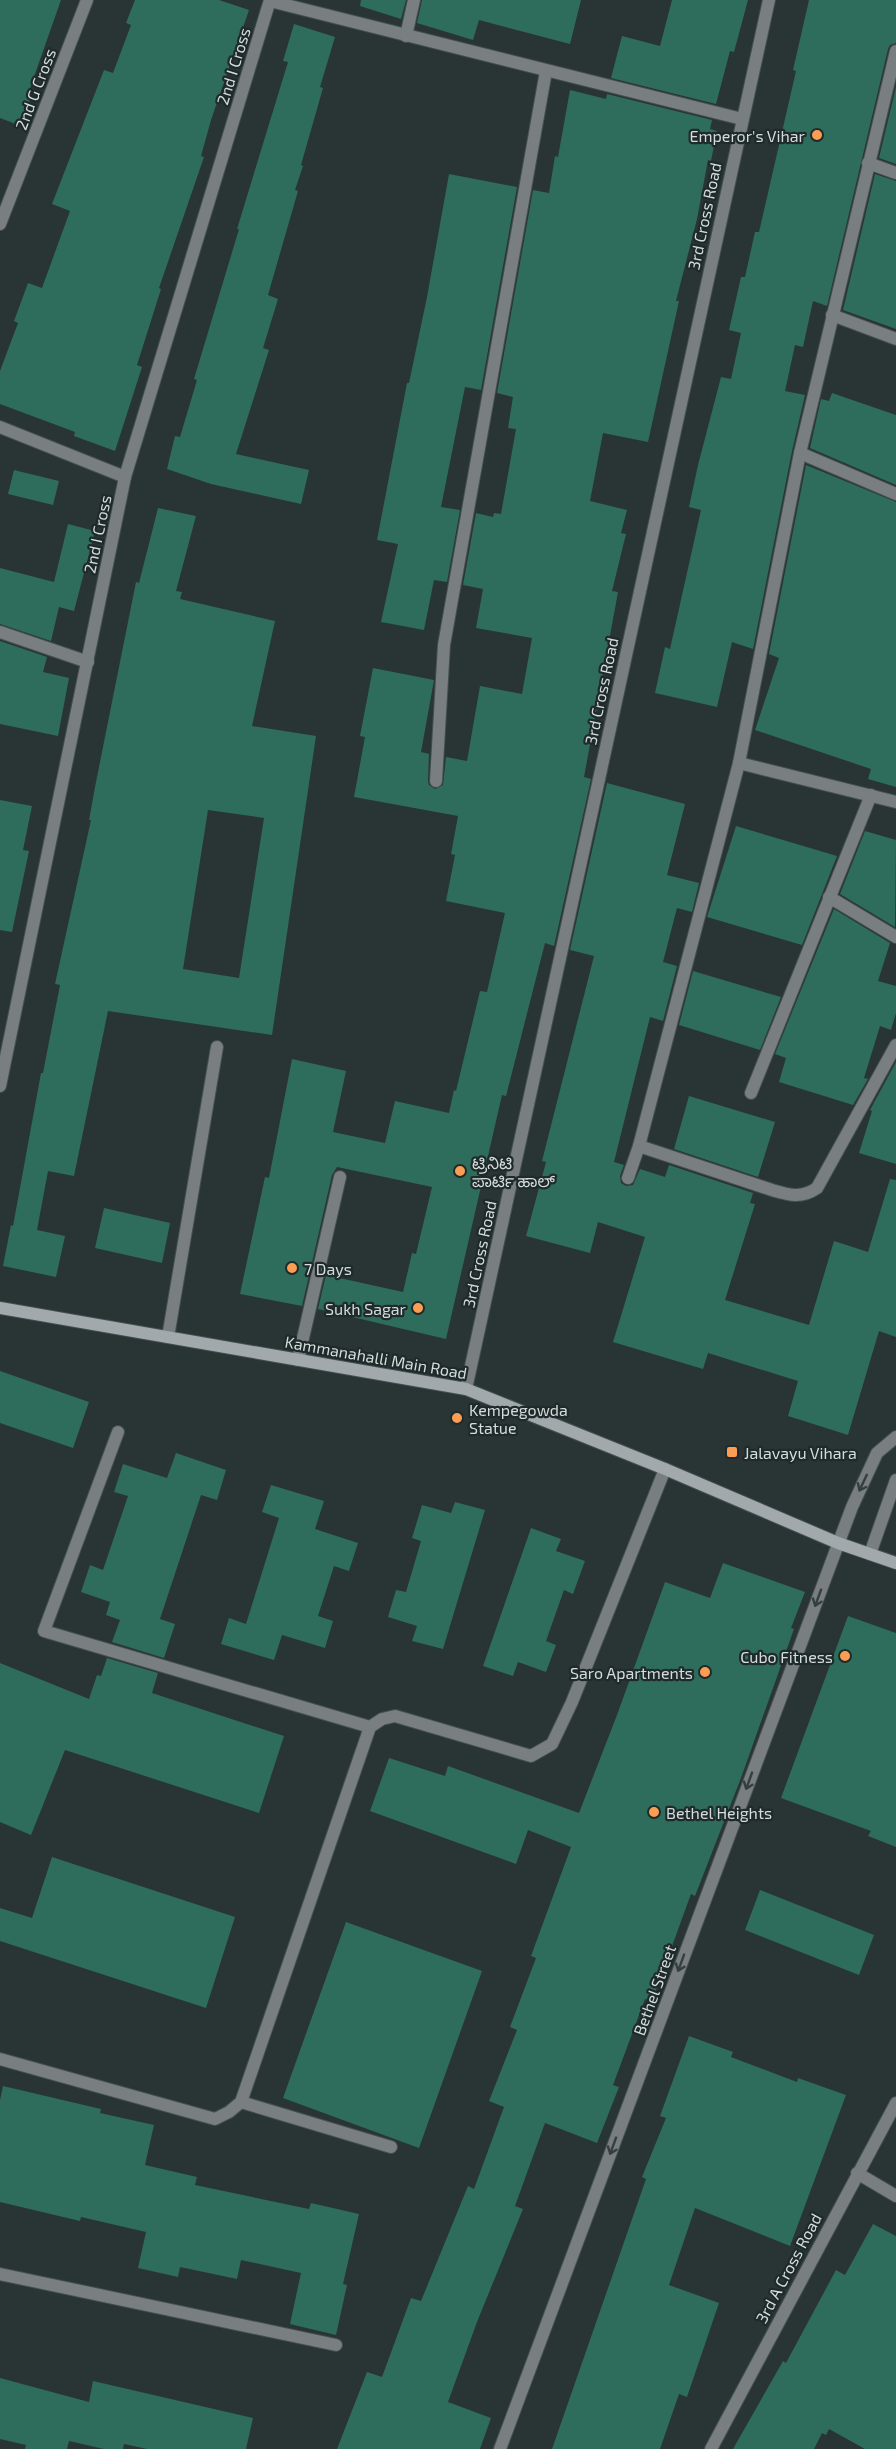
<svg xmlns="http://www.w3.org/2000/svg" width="896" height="2449" font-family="'Exo 2','Noto Sans Kannada',sans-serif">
  <rect width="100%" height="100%" fill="#293435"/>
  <g fill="#2e6d5b" fill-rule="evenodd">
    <polygon points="0,0 61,0 29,91 33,92 21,126 0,118"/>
    <polygon points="135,0 219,0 249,10 211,120 201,156 204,157 159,288 161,289 137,365 142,367 115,451 74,436 75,432 0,404 0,371 18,323 14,321 28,283 42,288 70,211 52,204 104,70 113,73 131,25 126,23"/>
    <polygon points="361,0 406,0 401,19 360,6"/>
    <polygon points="422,0 581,0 570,44 479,20 473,40 417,23"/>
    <polygon points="672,0 748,0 734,52 730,51 716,104 611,78 622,36 660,46"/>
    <polygon points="809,0 896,0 896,43 890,45 888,49 827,306 813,301 803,347 795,345 785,391 805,395 792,451 753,649 732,642 717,707 655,693 665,647 670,649 701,510 689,507 698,465 721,377 731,379 741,333 729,330 741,277 745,277 755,232 759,232 796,71 793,70"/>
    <polygon points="294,24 335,37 320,87 323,88 301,165 303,166 295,190 298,191 268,295 278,299 263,348 269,350 236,454 309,470 301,504 211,484 167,469 175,436 180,437 197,380 194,379 239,229 237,229 288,62 283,61"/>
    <polygon points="896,87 896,164 879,158"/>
    <polygon points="570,90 606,99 607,94 712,120 710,129 717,131 711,161 708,160 697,219 676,301 679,301 648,442 603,433 590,501 627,510 621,533 626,534 612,591 618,592 584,777 591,779 554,946 545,943 506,1096 502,1095 446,1339 318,1309 326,1275 403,1292 412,1253 416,1254 432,1187 337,1167 332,1175 302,1306 240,1294 265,1177 269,1178 292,1059 346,1071 333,1132 385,1143 395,1101 449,1113 454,1090 456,1091 480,991 487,992 505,913 446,901 455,855 451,854 458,816 354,797 365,737 360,736 373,668 434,680 421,752 429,754 428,781 429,785 435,789 443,785 446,757 467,761 480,686 522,694 532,638 476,628 483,589 463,585 476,513 493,517 494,513 501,514 516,429 508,428 513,397 497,393 533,190 549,193 555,156 558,157"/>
    <polygon points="449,174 517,187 481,390 465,387 441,507 460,510 447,582 434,580 424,630 381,622 398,544 377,540 407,383 409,383 427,297"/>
    <polygon points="875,174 896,181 896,329 843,310"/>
    <polygon points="832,393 896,415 896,485 810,448 821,399 829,401"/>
    <polygon points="806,465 896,502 896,787 868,779 871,769 755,730 779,658 769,654"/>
    <polygon points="14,470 59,481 53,505 8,494"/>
    <path d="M 158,508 L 196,516 L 176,591 L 182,592 L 180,599 L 275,621 L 252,726 L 316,736 L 272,1035 L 108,1011 L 74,1176 L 48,1171 L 37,1230 L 65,1236 L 56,1277 L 3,1266 L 11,1225 L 13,1226 L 41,1073 L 43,1073 L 60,985 L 55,984 L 91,820 L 89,820 L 95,787 L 136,582 L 139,583 ZM 208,810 L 264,818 L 239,978 L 183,969 Z"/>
    <polygon points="68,524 95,531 74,611 59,607 51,641 0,624 0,568 54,582"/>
    <polygon points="0,641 47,657 43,672 69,678 58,736 0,724"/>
    <polygon points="607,783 685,804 667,875 699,883 692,912 677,908 663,962 677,966 663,1021 650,1017 614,1162 624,1165 620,1176 621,1183 626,1186 633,1185 640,1169 665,1177 669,1165 753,1193 750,1203 755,1204 725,1300 809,1325 834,1241 868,1252 890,1179 896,1180 896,1337 879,1331 848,1435 788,1416 798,1381 708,1353 703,1369 613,1342 645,1237 598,1222 590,1253 526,1236 546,1162 542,1161 594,956 570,950"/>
    <polygon points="0,800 32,806 23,850 29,851 12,932 0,930"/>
    <polygon points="736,826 837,856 802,945 707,917"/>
    <polygon points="865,831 896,840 895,927 840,894"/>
    <polygon points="834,909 890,943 878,981 896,986 896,1013 891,1030 880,1026 864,1078 868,1079 853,1105 779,1082 786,1058 775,1054"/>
    <polygon points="693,971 781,997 760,1050 679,1025"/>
    <polygon points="896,1062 896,1164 859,1153 872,1111 870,1110"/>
    <polygon points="689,1096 775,1122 758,1177 674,1149"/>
    <polygon points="104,1208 170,1223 162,1263 95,1248"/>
    <polygon points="0,1371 89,1402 73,1448 0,1423"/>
    <polygon points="176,1453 226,1470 217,1500 201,1495 160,1619 175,1624 164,1658 112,1642 120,1620 106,1615 110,1602 81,1592 90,1565 103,1570 128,1496 114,1492 123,1464 167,1478"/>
    <polygon points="271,1485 324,1501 315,1529 358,1543 349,1571 334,1566 318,1616 333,1621 325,1648 282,1635 274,1660 221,1644 229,1618 246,1624 279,1518 262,1512"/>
    <polygon points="455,1502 485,1510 443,1649 412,1641 417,1626 388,1617 396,1590 406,1592 421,1541 412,1538 422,1505 451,1513"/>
    <polygon points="531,1528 561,1539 556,1551 585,1561 573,1594 564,1590 546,1641 556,1645 546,1672 518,1662 513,1676 483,1666"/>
    <polygon points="723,1563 805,1592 791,1628 794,1629 741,1778 695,1896 691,1894 652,2001 645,1999 613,2085 619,2087 597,2143 545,2123 515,2206 523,2209 477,2322 448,2402 491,2418 480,2449 337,2449 367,2372 382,2377 411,2298 421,2301 468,2186 474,2189 504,2107 489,2101 517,2030 510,2027 536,1958 531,1956 571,1847 528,1830 516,1864 370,1811 389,1758 445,1776 448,1766 579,1813 617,1715 665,1582 710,1598"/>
    <polygon points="848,1616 896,1633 896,1847 868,1836 871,1831 781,1798"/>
    <polygon points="107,1658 158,1673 152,1693 284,1736 259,1813 65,1750 31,1835 0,1822 0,1663 89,1699 97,1675 101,1676"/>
    <polygon points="52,1857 235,1917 206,2008 0,1941 0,1908 32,1918"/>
    <polygon points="760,1890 874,1935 859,1975 745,1930"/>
    <polygon points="346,1922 482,1971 419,2148 283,2098"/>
    <polygon points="689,2036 733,2052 731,2057 797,2082 798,2078 846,2095 790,2246 695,2208 669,2285 719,2303 687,2397 679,2394 660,2449 552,2449 646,2179 642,2177 666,2118 660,2116"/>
    <polygon points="3,2086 101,2109 100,2113 154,2125 145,2165 197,2177 195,2185 309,2209 311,2203 359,2214 343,2284 347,2285 336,2335 290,2324 301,2273 241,2260 237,2279 180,2267 178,2277 138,2268 146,2232 81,2217 80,2221 0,2202 0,2100"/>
    <polygon points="873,2224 896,2236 896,2449 865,2449 829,2429 826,2435 822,2433 814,2449 733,2449 783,2361 786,2363 836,2270 845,2275"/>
    <polygon points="0,2378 89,2402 93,2381 253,2418 246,2449 147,2449 124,2444 123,2449 104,2449 69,2441 67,2449 25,2449 26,2445 0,2439"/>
  </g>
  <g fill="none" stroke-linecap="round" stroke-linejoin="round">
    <g stroke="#454f50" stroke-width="14">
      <g id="service">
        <polyline points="168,1337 217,1047"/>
        <polyline points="298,1360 340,1177"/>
      </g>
    </g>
    <g stroke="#454f50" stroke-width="14">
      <g id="minor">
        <polyline points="270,1 742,119"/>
        <polyline points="406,36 414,0"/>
        <polyline points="868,163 896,173"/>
        <polyline points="0,224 87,0"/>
        <polyline points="832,315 896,339"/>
        <polyline points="0,427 125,477"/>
        <polyline points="800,453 896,494"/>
        <polyline points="0,632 88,662"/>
        <polyline points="739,763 896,802"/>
        <polyline points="436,781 444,645 546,71"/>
        <polyline points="829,897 896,937"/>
        <polyline points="0,1086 125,477 270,0"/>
        <polyline points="751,1093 871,795"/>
        <path d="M 639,1146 L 772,1190 C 789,1195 801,1199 817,1188 L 896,1045"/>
        <polyline points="628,1178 639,1146 739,763 800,453 896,51"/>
        <polyline points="466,1389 769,0"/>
        <polyline points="118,1432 44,1631 370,1727"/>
        <polyline points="870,1554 896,1480"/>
        <polyline points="0,2059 215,2119 229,2112 241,2102 370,1727 382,1719 395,1716 531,1756 552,1744 572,1702 665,1469"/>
        <polyline points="241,2102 391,2147"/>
        <polyline points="857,2173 896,2196"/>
        <polyline points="0,2274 336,2345"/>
        <polyline points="500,2449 852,1507 877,1453 896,1437"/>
        <polyline points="711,2449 896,2103"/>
      </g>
    </g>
    <g stroke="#454f50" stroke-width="14">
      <polyline id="secondary" points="0,1308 466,1389 665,1469 838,1543 896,1563"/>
    </g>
    <use href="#service" stroke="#797e81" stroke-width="12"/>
    <use href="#minor" stroke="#797e81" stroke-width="12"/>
    <use href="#secondary" stroke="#a1a9ad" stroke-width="12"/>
  </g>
  <defs><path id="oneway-shaft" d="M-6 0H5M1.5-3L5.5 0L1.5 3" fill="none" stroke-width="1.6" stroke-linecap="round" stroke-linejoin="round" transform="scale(1.5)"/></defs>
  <g stroke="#363f40">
    <use href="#oneway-shaft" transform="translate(863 1483) rotate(115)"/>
    <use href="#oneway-shaft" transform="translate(818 1598) rotate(110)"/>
    <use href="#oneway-shaft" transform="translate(749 1781) rotate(110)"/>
    <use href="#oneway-shaft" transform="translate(681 1963) rotate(110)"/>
    <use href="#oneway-shaft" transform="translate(613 2146) rotate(110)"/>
  </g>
  <g fill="#fc9d54" stroke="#1f2a2b" stroke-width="2">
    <circle cx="817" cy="135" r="6"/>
    <circle cx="460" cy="1171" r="6"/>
    <circle cx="292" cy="1268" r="6"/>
    <circle cx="418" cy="1308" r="6"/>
    <circle cx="457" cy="1418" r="6"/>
    <rect x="726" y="1446" width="12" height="12" rx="3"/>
    <circle cx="845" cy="1656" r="6"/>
    <circle cx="705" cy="1672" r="6"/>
    <circle cx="654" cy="1812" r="6"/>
  </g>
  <g text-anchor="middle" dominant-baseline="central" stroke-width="4.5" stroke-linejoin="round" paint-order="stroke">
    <g font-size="16" fill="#d5dcdc" stroke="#1f2a2b">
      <text transform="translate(233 66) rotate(-73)">2nd I Cross</text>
      <text transform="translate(35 89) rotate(-69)">2nd G Cross</text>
      <text transform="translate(704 216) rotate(-78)">3rd Cross Road</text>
      <text transform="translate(97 534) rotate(-78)">2nd I Cross</text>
      <text transform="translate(601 691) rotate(-78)">3rd Cross Road</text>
      <text transform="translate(479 1254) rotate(-78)">3rd Cross Road</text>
      <text transform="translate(376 1357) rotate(10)">Kammanahalli Main Road</text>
      <text transform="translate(654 1990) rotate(-70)">Bethel Street</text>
      <text transform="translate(788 2268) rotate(-62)">3rd A Cross Road</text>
    </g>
    <g font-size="16" fill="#d5dcdc" stroke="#1f2a2b" text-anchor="start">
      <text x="805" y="135" text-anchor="end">Emperor's Vihar</text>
      <text x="472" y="1162">ಟ್ರಿನಿಟಿ<tspan x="472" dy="18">ಪಾರ್ಟಿ ಹಾಲ್</tspan></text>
      <text x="304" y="1268">7 Days</text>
      <text x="406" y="1308" text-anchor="end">Sukh Sagar</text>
      <text x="469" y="1409">Kempegowda<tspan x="469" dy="18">Statue</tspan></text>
      <text x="744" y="1452">Jalavayu Vihara</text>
      <text x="833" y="1656" text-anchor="end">Cubo Fitness</text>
      <text x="693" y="1672" text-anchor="end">Saro Apartments</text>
      <text x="666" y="1812">Bethel Heights</text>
    </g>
  </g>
</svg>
